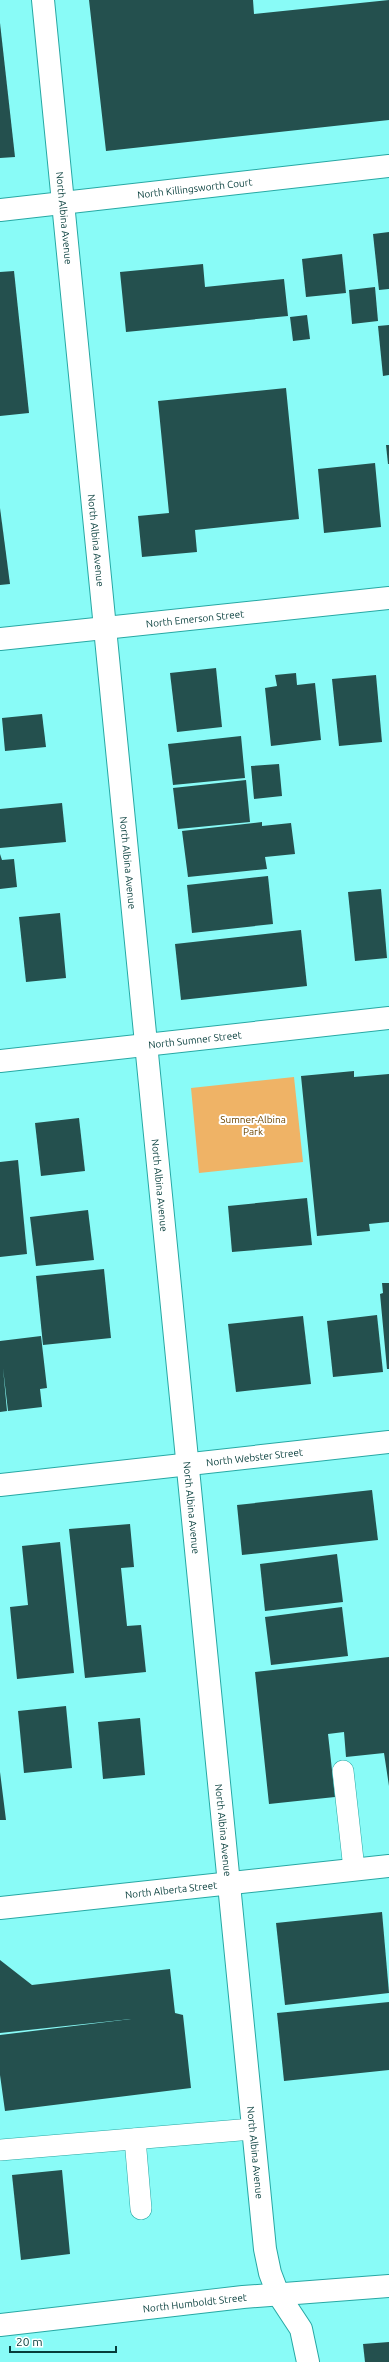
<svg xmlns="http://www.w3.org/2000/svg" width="389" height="2362" font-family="Ubuntu,sans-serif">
  <rect width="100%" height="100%" fill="#89fbf7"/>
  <polygon fill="#efb366" points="294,1077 303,1162 199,1173 191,1088"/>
  <g fill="#24504e">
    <polygon points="89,0 253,0 254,14 389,0 389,120 106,151"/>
    <polygon points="0,23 15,157 0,158"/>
    <polygon points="389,232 389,289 379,290 373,234"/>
    <polygon points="342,254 346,293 306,297 302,259"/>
    <polygon points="203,264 205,287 284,279 288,316 126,332 120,272"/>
    <polygon points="14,271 29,413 0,416 0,272"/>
    <polygon points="375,287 378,321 352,324 349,290"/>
    <polygon points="307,315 310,339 293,341 290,317"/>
    <polygon points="389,325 389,375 383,376 378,326"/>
    <polygon points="286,388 299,519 195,530 197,552 142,557 138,516 169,513 158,401"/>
    <polygon points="386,445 389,445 389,464 388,464"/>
    <polygon points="375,463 381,527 324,533 318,469"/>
    <polygon points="0,508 10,584 0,585"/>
    <polygon points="216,668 222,727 177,732 170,673"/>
    <polygon points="296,673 297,685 315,683 321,740 271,746 265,688 277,686 275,675"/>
    <polygon points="376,675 382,742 339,746 332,679"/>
    <polygon points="42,714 46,747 5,751 2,718"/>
    <polygon points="241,736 245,778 173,785 168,744"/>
    <polygon points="279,764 282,796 254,799 251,766"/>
    <polygon points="246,780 250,822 178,829 173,788"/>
    <polygon points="62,803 66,842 0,848 0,809"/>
    <polygon points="262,822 262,826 291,823 295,854 265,857 267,869 188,877 182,831"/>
    <polygon points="0,854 2,860 14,859 17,887 0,889"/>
    <polygon points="268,876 273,924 192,933 187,885"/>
    <polygon points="381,889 387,958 355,961 348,892"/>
    <polygon points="60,913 66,978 26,982 19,917"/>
    <polygon points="301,930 307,986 181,1000 175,944"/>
    <polygon points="354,1071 354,1077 389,1074 389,1222 369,1224 370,1231 317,1236 301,1076"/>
    <polygon points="79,1118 85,1171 41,1176 35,1123"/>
    <polygon points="18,1160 27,1254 0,1257 0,1162"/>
    <polygon points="307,1198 312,1245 232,1252 228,1206"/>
    <polygon points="88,1210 94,1260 36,1266 30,1217"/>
    <polygon points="104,1269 111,1338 43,1345 36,1276"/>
    <polygon points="382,1283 389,1283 389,1369 387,1369 380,1294 383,1293"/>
    <polygon points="377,1315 383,1372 333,1377 327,1321"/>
    <polygon points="303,1316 311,1384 236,1392 228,1324"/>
    <polygon points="41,1336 47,1388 40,1389 42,1407 8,1411 3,1368 7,1411 0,1412 0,1341"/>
    <polygon points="372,1490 378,1540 242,1555 237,1505"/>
    <polygon points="130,1524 134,1567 121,1568 127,1626 141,1625 146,1672 85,1678 69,1529"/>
    <polygon points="60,1542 74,1673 17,1679 10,1607 28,1605 22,1546"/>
    <polygon points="337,1554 343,1602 265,1611 260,1564"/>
    <polygon points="342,1607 348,1656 271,1665 265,1617"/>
    <polygon points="389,1657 389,1786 384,1753 346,1757 344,1732 328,1734 335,1797 269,1804 255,1672"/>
    <polygon points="66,1706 72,1768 24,1773 18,1711"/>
    <polygon points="140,1718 145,1775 103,1779 98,1722"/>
    <polygon points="0,1772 6,1820 0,1820"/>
    <polygon points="382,1912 389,1993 285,2005 276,1923"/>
    <polygon points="0,1960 32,1985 170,1969 175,2013 183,2015 191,2088 5,2111 0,2075 0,2035 131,2019 0,2033"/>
    <polygon points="389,2002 389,2070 284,2081 277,2013"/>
    <polygon points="62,2170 70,2254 21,2260 12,2175"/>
    <polygon points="389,2342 389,2362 365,2362 363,2344"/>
  </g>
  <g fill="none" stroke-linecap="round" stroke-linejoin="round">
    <g stroke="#27a8a4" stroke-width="22">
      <g id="service">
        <polyline points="343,1771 354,1869"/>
        <polyline points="135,2139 141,2209"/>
        <polyline points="0,2150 252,2129"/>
      </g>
    </g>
    <g stroke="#27a8a4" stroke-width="24">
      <g id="minor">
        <path id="s1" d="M 0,210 L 389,166"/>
        <path id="s2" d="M 0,639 L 389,598"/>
        <path id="s3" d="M 0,1061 L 389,1018"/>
        <path id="s4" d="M 0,1485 L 389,1442"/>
        <path id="s5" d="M 0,2325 L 243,2297 L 389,2286"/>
      </g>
    </g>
    <g stroke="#27a8a4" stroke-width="24">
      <g id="tertiary">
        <path id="s6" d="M 43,0 L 265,2249 L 270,2273 L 278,2294 L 301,2329 L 308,2362"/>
        <path id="s7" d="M 0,1908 L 389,1866"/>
      </g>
    </g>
    <use href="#service" stroke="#fff" stroke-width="21"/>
    <use href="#minor" stroke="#fff" stroke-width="22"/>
    <use href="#tertiary" stroke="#fff" stroke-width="22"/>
  </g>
  <g text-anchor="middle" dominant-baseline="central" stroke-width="4" stroke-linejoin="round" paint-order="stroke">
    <g font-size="10" fill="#063d3b" stroke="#fff">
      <text stroke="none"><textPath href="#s1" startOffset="196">North Killingsworth Court</textPath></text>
      <text stroke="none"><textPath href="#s6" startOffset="219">North Albina Avenue</textPath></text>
      <text stroke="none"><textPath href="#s6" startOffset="543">North Albina Avenue</textPath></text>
      <text stroke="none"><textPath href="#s2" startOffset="196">North Emerson Street</textPath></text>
      <text stroke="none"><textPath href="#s6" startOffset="867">North Albina Avenue</textPath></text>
      <text stroke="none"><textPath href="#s3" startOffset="196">North Sumner Street</textPath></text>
      <text stroke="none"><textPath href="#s6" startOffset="1191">North Albina Avenue</textPath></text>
      <text stroke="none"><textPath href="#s4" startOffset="256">North Webster Street</textPath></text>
      <text stroke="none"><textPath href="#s6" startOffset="1515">North Albina Avenue</textPath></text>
      <text stroke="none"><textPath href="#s6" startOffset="1839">North Albina Avenue</textPath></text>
      <text stroke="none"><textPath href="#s7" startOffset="172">North Alberta Street</textPath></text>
      <text stroke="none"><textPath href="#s6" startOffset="2163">North Albina Avenue</textPath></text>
      <text stroke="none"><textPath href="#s5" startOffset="196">North Humboldt Street</textPath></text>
    </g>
    <g font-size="10" fill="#6d4500" stroke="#fff">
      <text x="253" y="1119">Sumner-Albina<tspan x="253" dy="12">Park</tspan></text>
    </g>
  </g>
  <path d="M10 2346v6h106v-6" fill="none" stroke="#063d3b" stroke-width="2"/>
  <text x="16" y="2346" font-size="12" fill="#063d3b" stroke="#ffffff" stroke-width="3" paint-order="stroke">20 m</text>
</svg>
